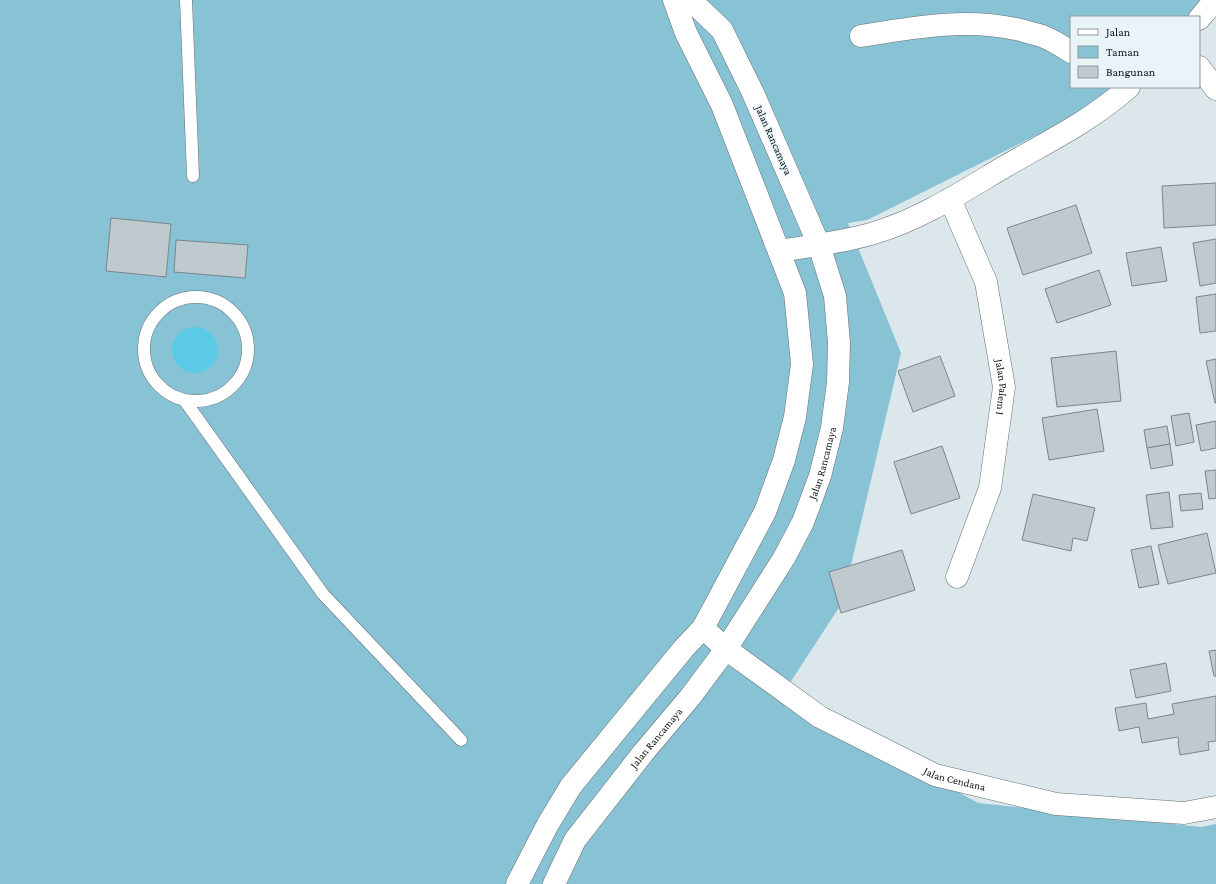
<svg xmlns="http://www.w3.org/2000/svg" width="1216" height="884" font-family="'Crimson Pro',serif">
  <rect width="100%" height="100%" fill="#dbe7eb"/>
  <polygon fill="#87c3d5" points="0,0 1210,0 1192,17 1071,17 1071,87 1116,87 1095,106 867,220 848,223 901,353 842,603 782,695 978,803 1201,827 1216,824 1216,884 0,884"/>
  <circle fill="#5acae7" cx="195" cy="350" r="23"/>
  <g fill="#becace" stroke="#7b868a">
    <polygon points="1216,183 1216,225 1164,228 1162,186"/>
    <polygon points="1076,205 1092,253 1023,275 1007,228"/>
    <polygon points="111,218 171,224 166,277 106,271"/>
    <polygon points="1216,239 1216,283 1200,286 1193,243"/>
    <polygon points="176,240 248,245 245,278 174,272"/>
    <polygon points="1161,247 1167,281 1132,286 1126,253"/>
    <polygon points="1099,270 1111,305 1057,323 1045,289"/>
    <polygon points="1216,294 1216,331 1200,333 1196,297"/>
    <polygon points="1116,351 1121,401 1057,407 1051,358"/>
    <polygon points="940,356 955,396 913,412 898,371"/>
    <polygon points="1216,359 1216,403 1215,403 1206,361"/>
    <polygon points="1097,409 1104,451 1049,460 1042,418"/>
    <polygon points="1189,413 1194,442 1176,446 1171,416"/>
    <polygon points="1216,421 1216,448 1201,451 1196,425"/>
    <polygon points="1167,426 1170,444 1147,448 1144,430"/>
    <polygon points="1170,444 1173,465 1151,469 1147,448"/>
    <polygon points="942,446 960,498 911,514 894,462"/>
    <polygon points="1216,470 1216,498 1209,499 1205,471"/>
    <polygon points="1169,492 1173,527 1151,529 1146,495"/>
    <polygon points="1201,493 1203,509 1181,511 1179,495"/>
    <polygon points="1033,494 1095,508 1087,541 1073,538 1071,551 1022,540"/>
    <polygon points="1207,533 1216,573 1168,584 1158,545"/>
    <polygon points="1151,546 1159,584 1139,588 1131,550"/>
    <polygon points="902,550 915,590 841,613 829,572"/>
    <polygon points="1216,650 1216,676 1214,676 1209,651"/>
    <polygon points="1166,663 1171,691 1136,698 1130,670"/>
    <polygon points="1216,696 1216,741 1208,742 1209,750 1180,755 1178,742 1179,742 1178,737 1142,743 1139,727 1119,731 1115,708 1146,703 1148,719 1174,714 1172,704"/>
  </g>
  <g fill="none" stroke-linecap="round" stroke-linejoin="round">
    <g stroke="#657073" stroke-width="13">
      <g id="lane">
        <polyline points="186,0 193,176"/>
        <circle cx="196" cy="349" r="52"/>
        <polyline points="185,401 323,594 461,740"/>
      </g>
    </g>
    <g stroke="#657073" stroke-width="23">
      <g id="street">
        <polyline points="1199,19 1215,0"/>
        <path d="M 861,36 C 915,27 970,17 1024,31 C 1030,33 1036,34 1042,36 C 1052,40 1062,46 1071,52"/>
        <polyline points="1199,67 1216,89"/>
        <path id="s1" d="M 950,199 L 986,282 L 1004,387 L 990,488 L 957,577"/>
        <path d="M 779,251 C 810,246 845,242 874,233 C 921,219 962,192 1004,167 C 1047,142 1091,121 1129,87"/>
        <path id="s2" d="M 703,628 L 726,649 L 820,717 L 935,775 L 1056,804 L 1184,813 L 1216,807"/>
      </g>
    </g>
    <g stroke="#657073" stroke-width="23">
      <g id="secondary">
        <polyline points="517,884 548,824 571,786 684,648 703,628 765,512 784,460 795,417 802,364 795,293 722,105 686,33 674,0"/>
        <path id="s3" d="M 554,884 L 575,840 L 643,753 L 691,696 L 726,649 L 784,558 L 803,522 L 820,476 L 832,428 L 838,382 L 839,343 L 835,296 L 819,245 L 753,93 L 722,30 L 700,9 L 688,0"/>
      </g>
    </g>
    <use href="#lane" stroke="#fff" stroke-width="12"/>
    <use href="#street" stroke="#fff" stroke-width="22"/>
    <use href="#secondary" stroke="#fff" stroke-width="22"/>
  </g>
  <g text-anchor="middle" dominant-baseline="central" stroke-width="3" stroke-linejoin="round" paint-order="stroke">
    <g font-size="11" fill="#0d1213" stroke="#e8f4f8">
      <text transform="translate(774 140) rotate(66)">Jalan Rancamaya</text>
      <text stroke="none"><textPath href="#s1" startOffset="197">Jalan Palem I</textPath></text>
      <text stroke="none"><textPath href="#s3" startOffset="503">Jalan Rancamaya</textPath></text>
      <text stroke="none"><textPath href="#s3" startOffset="179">Jalan Rancamaya</textPath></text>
      <text stroke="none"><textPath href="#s2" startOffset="296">Jalan Cendana</textPath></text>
    </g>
  </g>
  <rect x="1070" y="16" width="130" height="72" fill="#e8f4f8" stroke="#909a9c"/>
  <rect x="1078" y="29" width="20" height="6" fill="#ffffff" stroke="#909a9c"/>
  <text x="1106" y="36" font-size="12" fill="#0d1213">Jalan</text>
  <rect x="1078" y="46" width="20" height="12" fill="#87c3d5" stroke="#909a9c"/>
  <text x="1106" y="56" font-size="12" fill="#0d1213">Taman</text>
  <rect x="1078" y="66" width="20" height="12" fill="#becace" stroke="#909a9c"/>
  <text x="1106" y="76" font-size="12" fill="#0d1213">Bangunan</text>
</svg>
